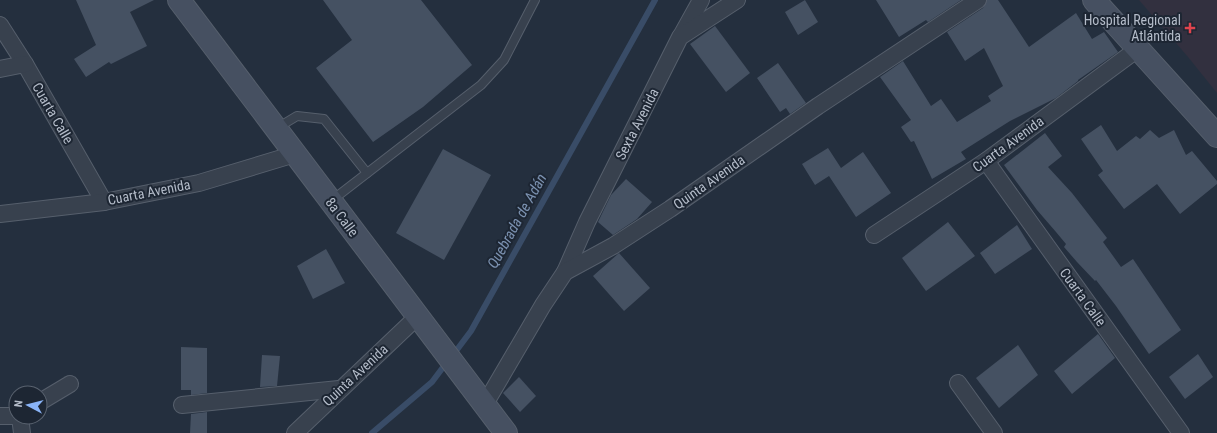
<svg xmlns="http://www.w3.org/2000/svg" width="1217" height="433" font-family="'Roboto Condensed',sans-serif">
  <rect width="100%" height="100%" fill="#242f3e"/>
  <polygon fill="#32303f" points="1139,0 1217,0 1217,93 1188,57"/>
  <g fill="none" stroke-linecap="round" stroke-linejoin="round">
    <g stroke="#394c67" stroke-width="6">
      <polyline points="453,355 471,331 655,0"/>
      <polyline points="372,433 432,382 447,362"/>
    </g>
  </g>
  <g fill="#455162">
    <polygon points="76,0 154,0 130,12 147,46 111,64 109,62 86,77 74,59 96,45"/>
    <polygon points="323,0 421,0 472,65 423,107 373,142 316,68 352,40"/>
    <polygon points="805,0 818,22 798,35 785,12"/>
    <polygon points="876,0 961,0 928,22 926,20 899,37"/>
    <polygon points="987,0 998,0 1029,47 1076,13 1092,39 1104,32 1118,52 1078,80 1078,81 1056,98 1010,121 961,152 966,159 932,179 914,141 911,142 901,127 911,120 880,77 903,61 931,106 941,99 957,122 991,101 988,96 1003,86 984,48 965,61 947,32 983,8"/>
    <polygon points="715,26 750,73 726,92 690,44"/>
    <polygon points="778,63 806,103 790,114 786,108 780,112 757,78"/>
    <polygon points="1101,125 1117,151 1136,136 1140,139 1150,130 1159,138 1174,130 1186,155 1192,151 1217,181 1217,184 1180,214 1157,184 1124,209 1098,175 1103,171 1081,139"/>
    <polygon points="1045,133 1062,156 1048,167 1072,193 1107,238 1103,242 1121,267 1133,259 1181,330 1149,354 1116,306 1096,280 1095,281 1077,262 1064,247 1066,244 1056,232 1037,210 1004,165"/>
    <polygon points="828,148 841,168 863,152 891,193 856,217 829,176 815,185 802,164"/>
    <polygon points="443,149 491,175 444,260 396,233"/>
    <polygon points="626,179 652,202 637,219 613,235 598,222 611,195"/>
    <polygon points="948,222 975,256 926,291 902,258"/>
    <polygon points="1017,225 1032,249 995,274 980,253"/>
    <polygon points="326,249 345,283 313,299 297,266"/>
    <polygon points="619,253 650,288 624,311 593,276"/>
    <polygon points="1098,334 1115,358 1072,394 1054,371"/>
    <polygon points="1018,345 1038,375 999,408 976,378"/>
    <polygon points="181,347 207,348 207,393 191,395 191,390 181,390"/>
    <polygon points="1198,354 1213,377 1185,399 1169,377"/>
    <polygon points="262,355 280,356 277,386 260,387"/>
    <polygon points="519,377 536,396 520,412 503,393"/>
    <polygon points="207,412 207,433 190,433 191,414"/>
  </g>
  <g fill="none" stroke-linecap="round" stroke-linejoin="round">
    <g stroke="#565f6c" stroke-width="10">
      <g id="lane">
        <polyline points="277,128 297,116 324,119 367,173"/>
        <polyline points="331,201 481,85 504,60 535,0"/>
      </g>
    </g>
    <g stroke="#565f6c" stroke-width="18">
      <g id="street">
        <polyline points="0,25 25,64 104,202"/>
        <polyline points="681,36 701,0"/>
        <polyline points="0,69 25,64"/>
        <polyline points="986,161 1181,433"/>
        <polyline points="0,214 104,202 199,183 295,154"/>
        <polyline points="874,235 986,161 1139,48"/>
        <polyline points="565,272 587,222 680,37 737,0"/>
        <polyline points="958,383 994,433"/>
        <polyline points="40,402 70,384"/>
        <polyline points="485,404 543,305 565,272 613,246 670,209 818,106 978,0"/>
        <polyline points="182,405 339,389"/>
        <polyline points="0,416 16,416"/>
        <polyline points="20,417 22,433"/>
        <polyline points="295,433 417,317"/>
      </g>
    </g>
    <g stroke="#565f6c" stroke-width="24">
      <g id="secondary">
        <polyline points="179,0 506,433"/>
        <polyline points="1094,0 1217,136"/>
      </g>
    </g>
    <use href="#lane" stroke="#38414e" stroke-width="8"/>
    <use href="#street" stroke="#38414e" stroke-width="16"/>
    <use href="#secondary" stroke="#465061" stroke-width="22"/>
  </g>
  <path fill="#e0444e" stroke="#1d2633" stroke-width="1.5" d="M1188 22h4v4h4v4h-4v4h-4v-4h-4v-4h4z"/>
  <g text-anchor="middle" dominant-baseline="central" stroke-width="4" stroke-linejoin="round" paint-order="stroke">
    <g font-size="14" fill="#b4bcc9" stroke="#1d2633" text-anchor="end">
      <text x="1181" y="20">Hospital Regional<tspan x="1181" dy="16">Atlántida</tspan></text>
    </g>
    <g font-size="14" fill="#b4bcc9" stroke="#1d2633">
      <text transform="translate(53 113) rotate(60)">Cuarta Calle</text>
      <text transform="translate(637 124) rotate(-63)">Sexta Avenida</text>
      <text transform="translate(1008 144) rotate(-36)">Cuarta Avenida</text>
      <text transform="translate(709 182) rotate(-35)">Quinta Avenida</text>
      <text transform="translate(149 192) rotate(-11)">Cuarta Avenida</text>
      <text transform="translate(342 217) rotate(53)">8a Calle</text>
      <text transform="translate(1083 297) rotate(54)">Cuarta Calle</text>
      <text transform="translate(355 375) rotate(-43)">Quinta Avenida</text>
    </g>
    <g font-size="15" font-style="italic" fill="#7c92b1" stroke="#1d2633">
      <text transform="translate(517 221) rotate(-61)">Quebrada de Adán</text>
    </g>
  </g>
  <g transform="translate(28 405) rotate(277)"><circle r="19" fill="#1d2633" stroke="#59626f"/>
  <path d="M0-3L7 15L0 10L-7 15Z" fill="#8ab4f8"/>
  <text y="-6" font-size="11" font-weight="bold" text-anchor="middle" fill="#b4bcc9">N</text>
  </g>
</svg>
